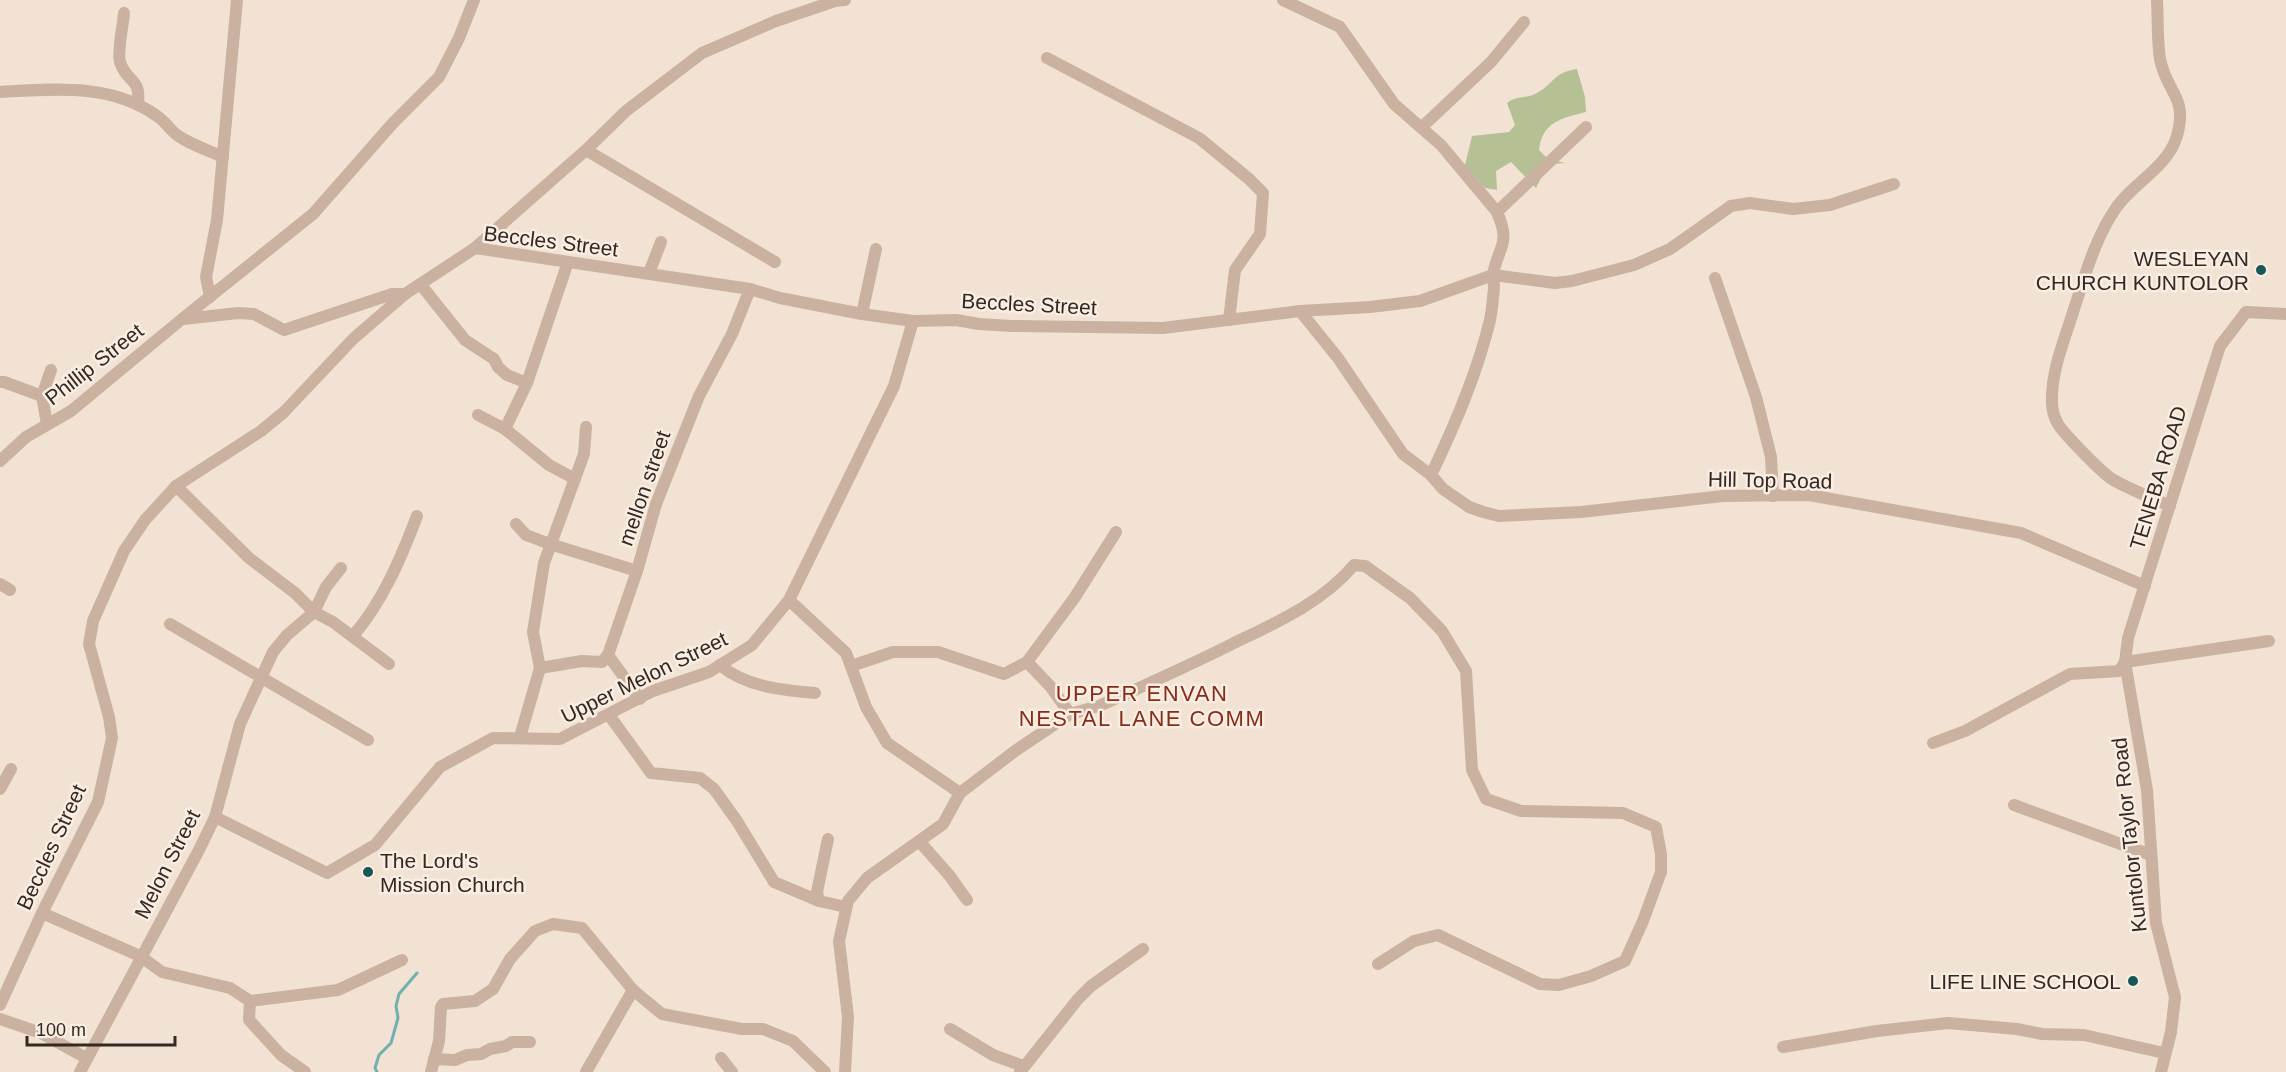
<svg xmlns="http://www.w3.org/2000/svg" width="2286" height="1072" font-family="Arial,sans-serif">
  <rect width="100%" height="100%" fill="#f2e2d4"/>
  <path fill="#b5c194" d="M 1577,69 L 1585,97 L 1586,112 C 1562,118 1542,122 1539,150 L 1548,159 L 1565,163 L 1553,164 L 1543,174 L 1536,188 L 1511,162 L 1496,171 L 1497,190 L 1485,188 L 1465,165 L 1472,136 L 1509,132 L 1515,125 L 1507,103 C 1516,95 1525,99 1535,94 C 1554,85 1551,73 1577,69 Z"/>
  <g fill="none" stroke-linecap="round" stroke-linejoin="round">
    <polyline stroke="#72b0af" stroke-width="3" points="377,1072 375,1068 379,1055 391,1043 398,1018 396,1006 399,994 417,973"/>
    <g stroke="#cab1a0" stroke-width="12">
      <path d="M 1283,0 L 1340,27 L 1394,104 L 1441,145 L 1497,212 C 1511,244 1499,245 1493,274 C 1493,278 1494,283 1494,288 C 1493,298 1492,310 1490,320 C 1477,374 1455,425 1431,475"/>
      <path d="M 2157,0 C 2158,19 2157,40 2160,59 C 2167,94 2188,96 2177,136 C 2168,167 2133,183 2116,208 C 2095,238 2085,276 2074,309 C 2065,339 2051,370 2052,402 C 2052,410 2054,417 2058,424 C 2064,434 2102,473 2112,479 C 2130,490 2151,497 2170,506"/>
      <path d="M 124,13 C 123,26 117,52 120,62 C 127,84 141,76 138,105"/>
      <polyline points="1047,58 1199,138 1249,179 1263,193 1260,234 1235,270 1229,320"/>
      <path d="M 0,92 C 54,89 111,83 157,116 C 165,121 170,130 177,135 C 191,145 208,150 223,157"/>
      <polyline points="1422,127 1491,62 1524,22"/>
      <polyline points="586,150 775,262"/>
      <polyline points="1497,212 1586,127"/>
      <polyline points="475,248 586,150 626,111 702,53 776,21 835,1 845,0"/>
      <polyline points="649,273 661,242"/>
      <polyline points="1715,278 1756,397 1771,457 1773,496"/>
      <polyline points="421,285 465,340 494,359 498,367 507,375 527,383"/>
      <polyline points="210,297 206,277 217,220 237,0"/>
      <polyline points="1300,311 1338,358 1403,454 1431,475 1443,489 1469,507 1483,512 1499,516 1581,512 1723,496 1809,495 2021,533 2145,586"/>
      <polyline points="862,314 876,249"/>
      <polyline points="183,319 238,313 254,314 284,330 392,294 405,294"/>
      <polyline points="0,382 4,382 42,396"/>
      <polyline points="478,415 505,429 549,465 575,479"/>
      <polyline points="47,424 42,396 51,370"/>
      <polyline points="505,429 527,383 568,262"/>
      <polyline points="0,461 26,437 71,411 182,319 313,214 393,123 439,77 459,38 474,0"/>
      <polyline points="176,486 249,558 295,593 314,612 333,622 389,664"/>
      <polyline points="516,524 526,535 550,544 637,571"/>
      <polyline points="0,584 10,590"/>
      <polyline points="789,600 846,653 866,707 887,743 960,793"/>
      <polyline points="170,624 368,740"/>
      <path d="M 353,636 C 383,601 401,558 417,516"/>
      <polyline points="1027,662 1050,686 1070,714"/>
      <path d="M 720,665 C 746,687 782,690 815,693"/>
      <polyline points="851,666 893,652 938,652 1004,674 1027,662 1075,597 1116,532"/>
      <polyline points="540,668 582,661 602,662 608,655"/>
      <polyline points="640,699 608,655 637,571 656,504 699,396 732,334 750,289"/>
      <polyline points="609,715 651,773 700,778 714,789 737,821 774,882 819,901"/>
      <polyline points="520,737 540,668 533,632 544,563 584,454 586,427"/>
      <polyline points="1933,743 1965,731 2070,674 2119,671 2125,662 2269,641"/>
      <polyline points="0,789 11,769"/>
      <polyline points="2014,805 2151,855"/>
      <polyline points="215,817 327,873 375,845 440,767 493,738 560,739 653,691 709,672 752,645 789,600 894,386 913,321"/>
      <polyline points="828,839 817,892 819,901 846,907"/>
      <polyline points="919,841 949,875 967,900"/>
      <polyline points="42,913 140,956 162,972 230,988 250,1001 338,990 402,960"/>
      <polyline points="250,1001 249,1020 281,1055 305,1072"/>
      <polyline points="0,1005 42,913 98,802 112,738 109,717 89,644 93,621 124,551 145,520 176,486 261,431 284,412 353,339 405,294 475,248 750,289 780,298 862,314 913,321 956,320 979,324 1011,326 1163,328 1300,311 1370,307 1420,301 1493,275 1555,283 1572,281 1634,265 1670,249 1731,206 1750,203 1793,209 1830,205 1894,184"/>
      <polyline points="0,1019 41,1033 86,1058"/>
      <polyline points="950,1029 993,1055 1023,1066"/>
      <polyline points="1783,1047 1877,1031 1948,1023 2017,1029 2042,1034 2084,1035 2164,1053"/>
      <polyline points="721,1058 732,1072"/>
      <polyline points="434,1059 455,1060 467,1055 481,1054 490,1049 506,1046 512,1042 530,1042"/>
      <polyline points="80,1072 199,850 215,817 240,724 273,652 287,635 314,612 326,587 341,568"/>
      <polyline points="431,1072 439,1041 441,1007 443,1004 475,1001 493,989 510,959 535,931 553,924 582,928 633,990 662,1014 742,1029 763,1029 793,1041 825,1072"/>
      <polyline points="586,1072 633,990"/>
      <path d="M 845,1072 L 848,1017 L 839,941 L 848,901 L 867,878 L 943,824 L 960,793 L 1015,751 L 1070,714 L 1099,706 C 1145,685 1191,665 1236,642 C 1278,622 1324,601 1354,565 L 1365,566 L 1410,598 L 1442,631 L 1466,671 L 1472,770 L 1486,799 L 1521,811 L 1623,813 L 1656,827 L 1661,854 L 1661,872 L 1643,921 L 1625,961 L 1591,976 L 1559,985 L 1540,984 L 1438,935 L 1414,941 L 1378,964"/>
      <polyline points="1020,1072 1078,999 1091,986 1143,949"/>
      <polyline points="2161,1072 2171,1032 2175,997 2156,923 2147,790 2125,662 2128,638 2220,346 2246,312 2286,314"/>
    </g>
  </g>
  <g fill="#185757" stroke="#faede1" stroke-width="2">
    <circle cx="2261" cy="270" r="6"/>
    <circle cx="368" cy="872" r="6"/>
    <circle cx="2133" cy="981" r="6"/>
  </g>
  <g text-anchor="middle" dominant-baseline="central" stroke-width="5" stroke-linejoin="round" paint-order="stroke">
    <g font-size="21" fill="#332824" stroke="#faede1">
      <text transform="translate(551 241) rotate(7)">Beccles Street</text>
      <text transform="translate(1029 304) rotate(3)">Beccles Street</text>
      <text transform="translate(94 364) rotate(-38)">Phillip Street</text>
      <text transform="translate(2158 478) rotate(-73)">TENEBA ROAD</text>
      <text transform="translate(1770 480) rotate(1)">Hill Top Road</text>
      <text transform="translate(644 488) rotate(-71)">mellon street</text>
      <text transform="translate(644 677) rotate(-26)">Upper Melon Street</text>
      <text transform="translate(2129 835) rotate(-96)">Kuntolor Taylor Road</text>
      <text transform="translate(51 847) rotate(-65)">Beccles Street</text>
      <text transform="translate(167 864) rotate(-63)">Melon Street</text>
    </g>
    <g font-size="21" fill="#332824" stroke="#faede1" text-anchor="end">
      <text x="2249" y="258">WESLEYAN<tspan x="2249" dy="24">CHURCH KUNTOLOR</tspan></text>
      <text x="380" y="860" text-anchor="start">The Lord's<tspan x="380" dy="24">Mission Church</tspan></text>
      <text x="2121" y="981">LIFE LINE SCHOOL</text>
    </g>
    <g font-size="22" letter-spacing="1.5" fill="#872c19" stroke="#faede1">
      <text x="1142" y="693">UPPER ENVAN<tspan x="1142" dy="25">NESTAL LANE COMM</tspan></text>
    </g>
  </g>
  <path d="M27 1036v9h148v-9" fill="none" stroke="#332824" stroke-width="3"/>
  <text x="36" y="1036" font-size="18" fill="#332824" stroke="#faede1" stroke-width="4.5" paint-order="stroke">100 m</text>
</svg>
